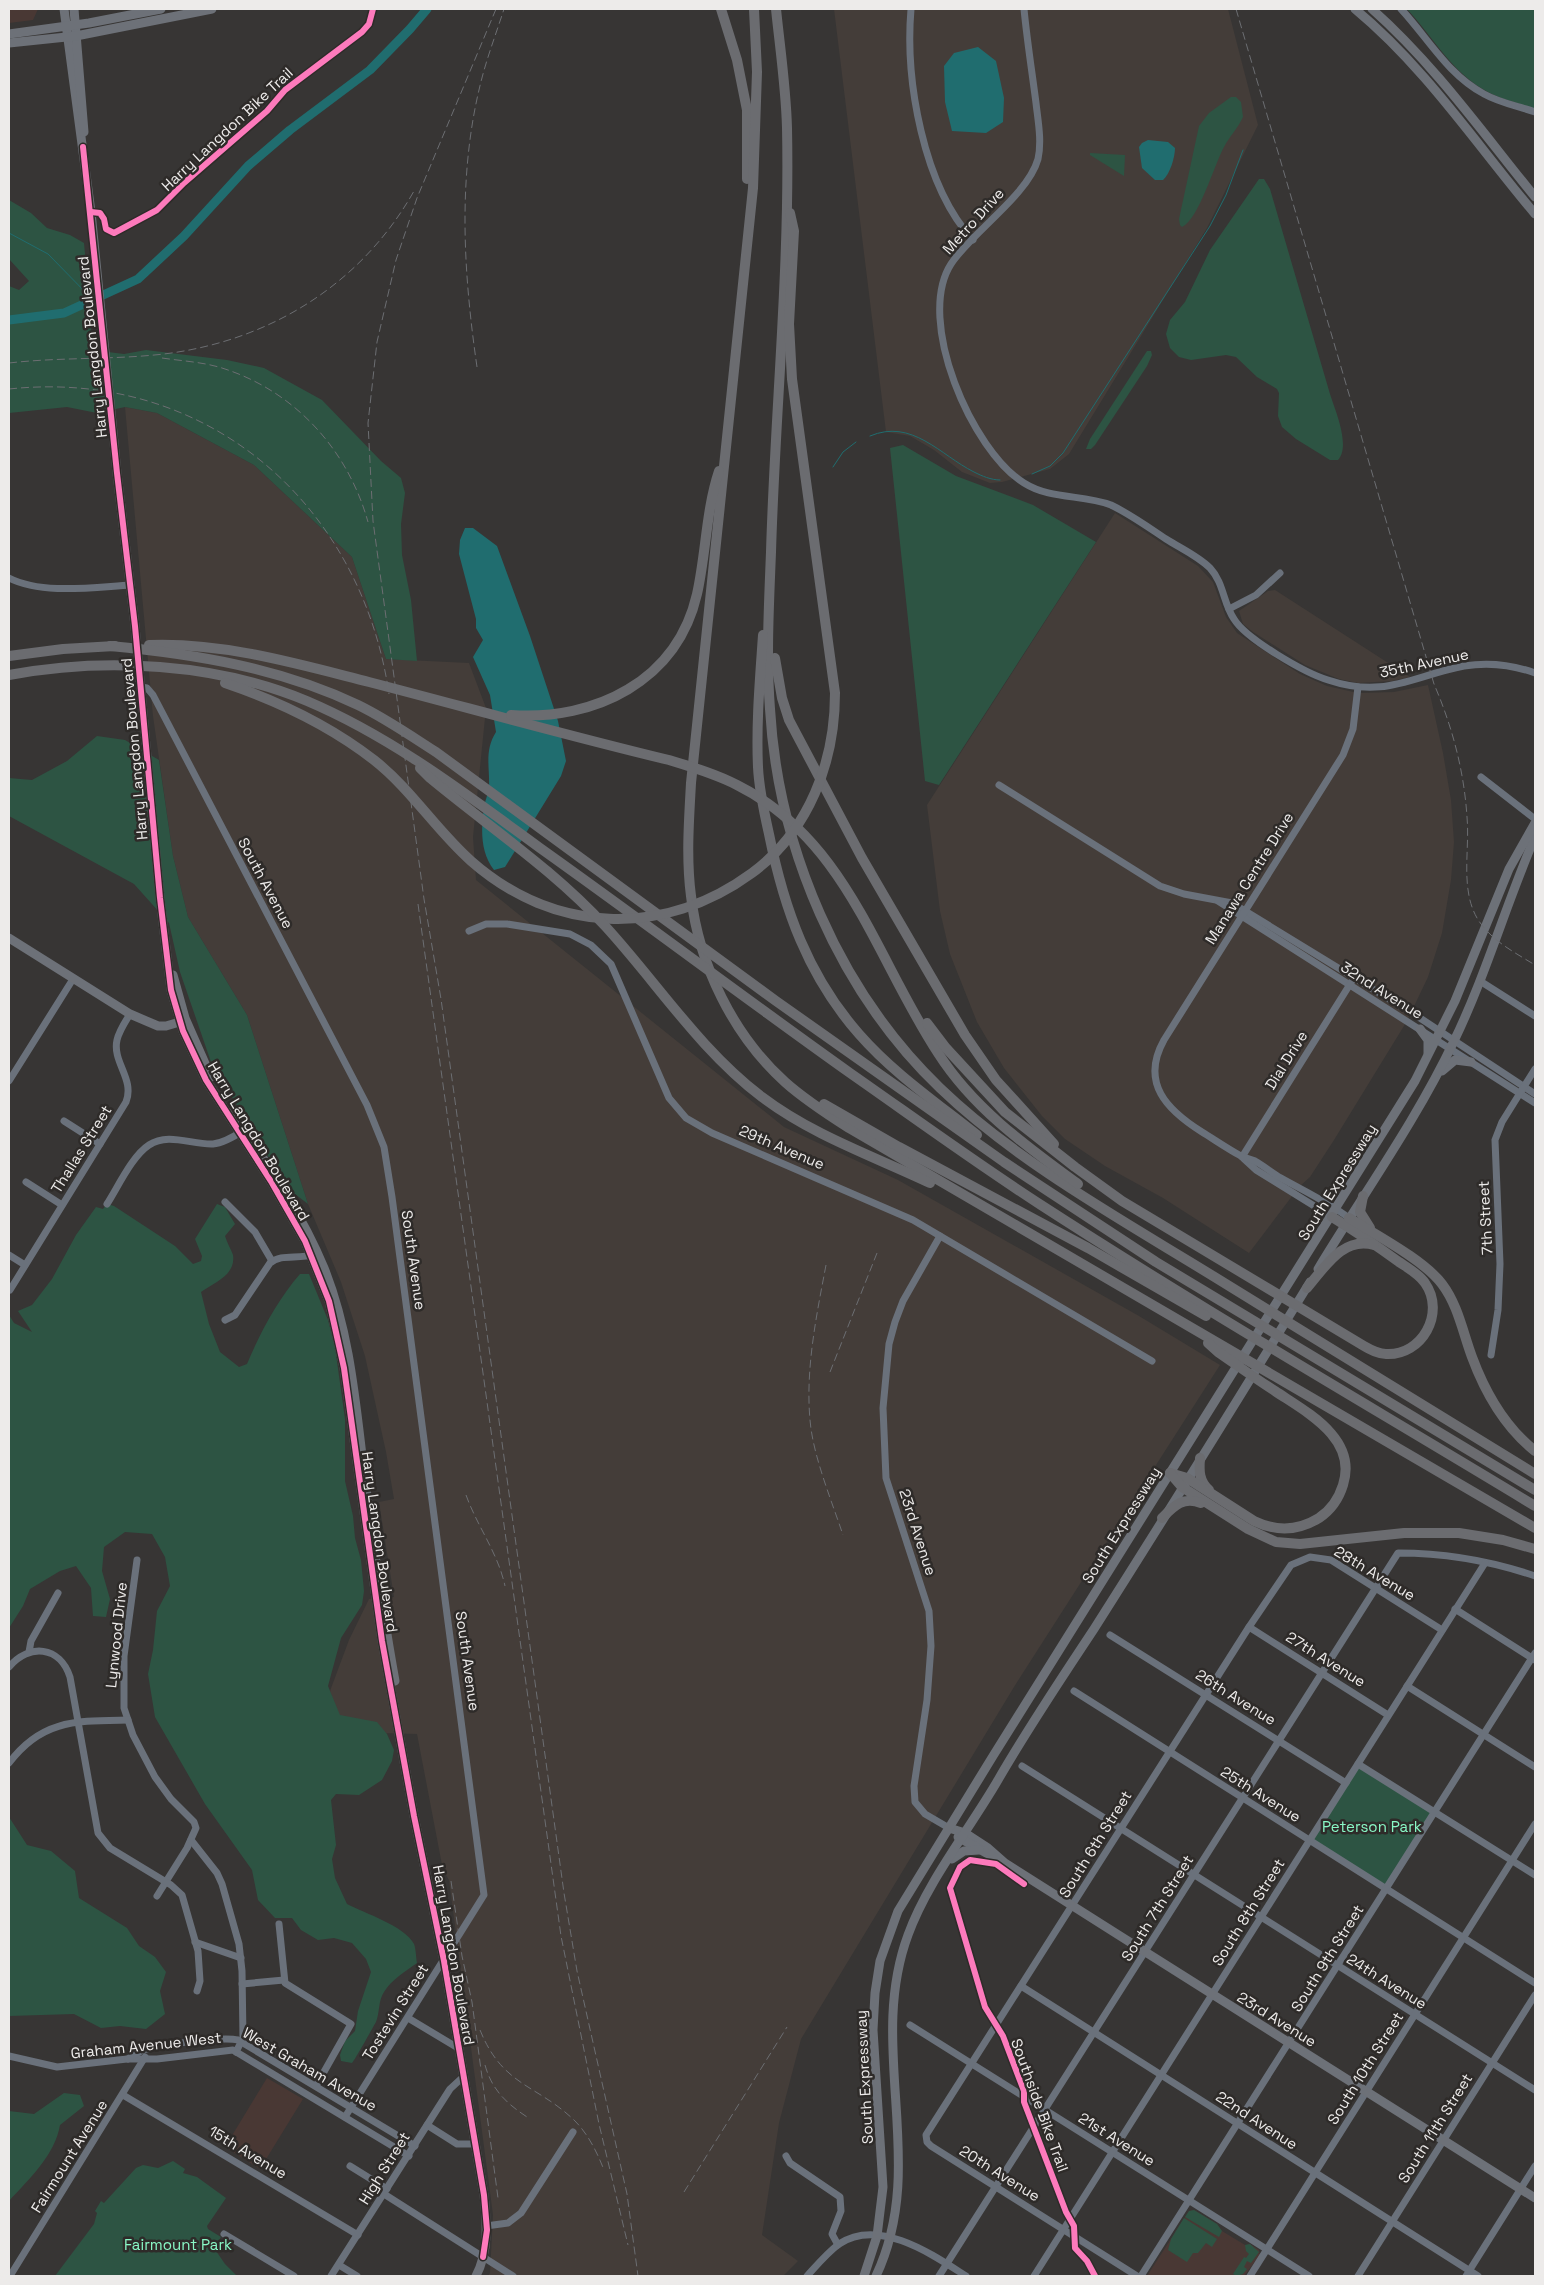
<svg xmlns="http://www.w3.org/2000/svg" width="1544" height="2285" font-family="'Space Grotesk',sans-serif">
  <rect width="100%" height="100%" fill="#373534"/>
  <g fill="#443d39">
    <polygon points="834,9 1228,9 1258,125 1207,228 1069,454 1050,469 1002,482 990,483 962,472 934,450 910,436 886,432"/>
    <polygon points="125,407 157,413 254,465 352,557 386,659 469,663 486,708 473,837 476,880 784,1127 898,1180 1139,1316 1220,1365 1014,1687 801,2039 779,2123 762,2235 798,2261 783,2276 488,2276 490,2273 493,2215 449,1880 443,1870 417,1734 381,1733 340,1722 330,1691 349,1640 369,1599 394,1597 379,1502 394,1499 386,1452 365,1356 341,1282 308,1204 247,1015 188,917 173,856 153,716"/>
    <polygon points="1115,513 1198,566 1213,582 1226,617 1237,633 1300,674 1327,686 1358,693 1394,692 1428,685 1443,753 1451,800 1454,842 1451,880 1442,933 1428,977 1407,1021 1334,1140 1310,1177 1299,1187 1249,1253 1163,1198 1105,1166 1065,1139 1042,1116 1004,1068 977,1022 950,954 940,911 927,805"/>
    <polygon points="1275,590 1410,677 1392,681 1358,683 1339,679 1305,665 1253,632 1243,624 1239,611 1268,591"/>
  </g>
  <g fill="#493834">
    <polygon points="9,9 38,9 33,20 9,23"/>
    <polygon points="267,2078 303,2099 260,2169 225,2147"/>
    <polygon points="1194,2210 1217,2224 1222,2231 1245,2245 1250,2244 1259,2250 1260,2255 1244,2276 1147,2276 1189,2211"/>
  </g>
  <g fill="#2d5443">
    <path d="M 1407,9 L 1535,9 L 1535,109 C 1519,103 1503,100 1488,92 C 1452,73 1434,38 1407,9 Z"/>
    <path d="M 1231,97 L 1236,97 L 1241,102 L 1243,117 C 1238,128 1229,137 1224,147 C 1214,165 1199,219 1182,227 L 1180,225 L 1179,219 L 1199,126 L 1209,113 Z"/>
    <polygon points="1090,153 1125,155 1124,176 1090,155"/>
    <path d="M 1259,179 L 1264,179 L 1270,189 L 1330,394 C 1335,410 1351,446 1338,460 L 1330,460 L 1296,439 L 1282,427 L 1278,416 L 1279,393 L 1277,389 L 1257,377 L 1236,357 L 1226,355 L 1191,360 L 1179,357 L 1170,348 L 1166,334 L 1170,320 L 1185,302 L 1210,250 Z"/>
    <polygon points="9,200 31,213 47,228 70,235 84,243 90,308 92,350 124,354 146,350 227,360 264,368 322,400 381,461 401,478 405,493 401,524 402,555 411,600 417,661 386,659 352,557 254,465 157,413 125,407 97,413 67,407 9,413 9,286 19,290 29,281 9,259"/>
    <polygon points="1147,351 1151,351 1152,355 1147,366 1095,445 1091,449 1086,449 1090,439"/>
    <polygon points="903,445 956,476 1033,505 1096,542 939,785 925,781 890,448"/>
    <polygon points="97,736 125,740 159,760 173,856 188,917 247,1015 308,1204 291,1191 260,1144 211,1062 180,972 169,923 134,884 9,816 9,778 32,780 67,761"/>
    <path d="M 107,1204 L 114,1206 L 175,1246 L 193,1264 L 201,1261 L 202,1256 L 195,1239 L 217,1204 L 225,1207 L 235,1224 L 225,1236 C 227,1243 231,1249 233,1255 C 236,1275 215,1282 201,1292 L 209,1324 L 220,1352 L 239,1367 L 247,1364 C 260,1333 278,1299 300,1274 L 309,1274 L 328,1320 L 335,1347 L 345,1419 L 345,1481 L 353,1516 L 355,1538 L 361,1560 L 364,1591 L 362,1605 L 341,1638 L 328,1686 L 340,1715 L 377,1722 L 387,1734 L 394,1750 L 392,1761 L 382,1780 L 359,1795 L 336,1794 L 331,1800 L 336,1845 L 332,1859 L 335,1878 L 347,1904 C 364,1913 405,1926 414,1944 C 416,1949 416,1958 417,1963 C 406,1971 391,1980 384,1992 C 378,2001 380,2012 376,2022 C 373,2027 355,2060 352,2063 L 341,2061 L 340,2055 L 345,2041 L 355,2031 L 358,2011 L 371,1972 L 366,1959 L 352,1943 L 334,1938 L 318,1940 L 301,1930 L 292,1918 L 275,1918 L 258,1900 L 252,1870 L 205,1804 L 155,1717 L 148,1674 L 153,1650 L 157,1611 L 170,1586 L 165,1557 L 152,1534 L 125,1532 L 104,1547 L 102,1571 L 110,1599 L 106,1617 L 93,1616 L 91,1588 L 76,1566 L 60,1571 L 30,1589 L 23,1606 L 9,1628 L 9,1315 L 14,1323 L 32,1332 L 18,1311 L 32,1305 L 52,1279 L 76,1235 L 96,1207 L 103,1209 Z"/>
    <polygon points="1358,1764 1435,1812 1387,1889 1309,1841"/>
    <polygon points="9,1817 27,1845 51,1851 75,1871 79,1898 127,1928 139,1946 155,1957 166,1972 160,1991 165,2014 146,2029 120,2026 101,2028 74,2014 9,2016"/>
    <path d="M 64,2093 L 80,2095 L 84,2106 L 60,2125 C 55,2155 29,2179 9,2201 L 9,2111 L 34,2114 Z"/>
    <polygon points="173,2161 185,2169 183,2173 197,2177 226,2198 207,2226 208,2229 221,2237 214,2248 225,2264 237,2276 55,2276 94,2224 97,2213 95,2211 101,2201 104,2203 136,2168 143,2165 158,2168"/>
    <polygon points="1194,2210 1217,2224 1222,2231 1219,2237 1185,2217 1189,2211"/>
    <polygon points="1184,2218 1217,2239 1212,2247 1206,2243 1198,2253 1193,2253 1187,2262 1168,2250 1171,2239"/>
    <polygon points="1250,2244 1259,2252 1251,2263 1247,2261 1244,2267 1247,2269 1243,2274 1237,2276 1233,2274 1244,2257 1246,2258 1249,2254 1246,2251 1245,2245"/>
  </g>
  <g fill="#206d6f">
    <polygon points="978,47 996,61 1004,98 1003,122 986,133 952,131 945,102 944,66 954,53"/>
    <path d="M 1148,140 L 1168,142 L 1175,148 C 1175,157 1170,174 1163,180 L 1155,180 L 1142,168 L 1139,147 L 1142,143 Z"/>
    <path d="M 465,528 L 473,528 L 497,546 L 530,636 L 558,721 L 566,761 L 561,776 L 505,867 L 494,870 C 480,852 481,829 484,807 C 485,801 488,794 489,788 C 490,767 484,751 496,732 L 490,695 L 473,657 L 483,640 L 476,628 L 476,619 L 459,554 L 460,540 Z"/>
  </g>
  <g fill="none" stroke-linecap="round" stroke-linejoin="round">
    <g stroke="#206d6f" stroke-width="1">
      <polyline points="9,233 48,254 94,301"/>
      <path d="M 870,436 C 912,418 940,455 974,472 C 982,476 991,480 1000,480"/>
      <polyline points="833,467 843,452 856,442"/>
      <polyline points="1032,474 1050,466 1063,453 1210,226 1226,195 1243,150"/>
    </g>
    <polyline stroke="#206d6f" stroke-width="9" points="9,320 64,313 138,279 184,236 248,166 290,130 370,70 410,29 427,9"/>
    <g stroke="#6a717b" stroke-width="7">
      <path d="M 911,9 C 905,80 923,186 973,240"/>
      <path d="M 1024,9 C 1027,40 1032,72 1036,103 C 1038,121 1042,141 1038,159 C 1028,195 972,232 951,264 C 915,320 972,451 1024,483 C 1051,500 1082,494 1111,505 C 1130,514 1148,527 1166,539 C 1180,548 1198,556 1210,568 C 1224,583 1223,603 1234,619 C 1246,639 1305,673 1328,680 C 1385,699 1412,676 1464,666 C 1488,662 1513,665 1535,673"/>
      <path d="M 1401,9 C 1428,38 1448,75 1484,94 C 1500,103 1518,106 1535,112"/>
      <path d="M 9,578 C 42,595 94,587 131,585"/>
      <polyline points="1229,609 1256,595 1280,573"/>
      <polyline points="141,687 147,688 153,695 367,1105 384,1147 392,1197 484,1895 345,2117"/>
      <polyline points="1481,777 1535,819"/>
      <polyline points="999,785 1160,886 1184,894 1232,903 1420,1018 1535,1094"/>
      <polyline points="1218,901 1535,1103"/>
      <polyline points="469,931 486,924 507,924 570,934 591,945 611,964 669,1098 686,1118 712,1133 913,1220 1152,1361"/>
      <polyline points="1480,981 1535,1016"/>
      <polyline points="9,1081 73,979"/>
      <polyline points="64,1121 100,1144"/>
      <polyline points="1242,1157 1352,981"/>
      <polyline points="1244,1159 1256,1170 1332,1217"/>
      <polyline points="26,1182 62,1205"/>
      <polyline points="225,1202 255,1232 272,1261"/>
      <path d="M 107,1204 C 118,1187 132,1156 149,1145 C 168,1132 192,1145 213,1144 C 224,1143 235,1136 244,1130"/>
      <path d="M 1349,1218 C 1328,1202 1304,1191 1281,1178 C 1272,1173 1264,1166 1255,1161 C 1251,1159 1245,1158 1241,1156 C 1228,1149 1215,1140 1202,1132 C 1167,1110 1140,1083 1164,1040 L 1343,755 L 1353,729 L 1358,687"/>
      <polyline points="940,1236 903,1301 895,1322 889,1344 883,1408 886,1478 929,1611 931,1646 927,1700 914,1786 915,1802 925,1814 949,1828"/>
      <polyline points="9,1255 25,1265"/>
      <path d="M 10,1290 L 126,1102 C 135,1079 112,1062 117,1040 C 119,1031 125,1022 130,1014"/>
      <path d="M 225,1320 L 235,1315 L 270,1263 C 282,1253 298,1260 315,1254"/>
      <polyline points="1491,1355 1498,1310 1500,1264 1495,1140 1502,1122 1535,1069"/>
      <polyline points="137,1560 124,1656 124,1708 133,1735 155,1777 171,1799 194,1822 196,1828 187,1848 157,1896"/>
      <polyline points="1455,1609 1535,1660"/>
      <polyline points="1249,1627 1388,1715"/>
      <polyline points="1110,1635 1346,1783"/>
      <polyline points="29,1652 31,1641 58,1593"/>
      <path d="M 9,1667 C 29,1643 60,1646 70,1677 L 98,1833 L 110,1848 L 171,1885 L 182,1895 L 198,1951 L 200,1981 L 197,1991"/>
      <polyline points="1407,1686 1535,1767"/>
      <polyline points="1074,1691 1535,1983"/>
      <path d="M 9,1763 C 42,1719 77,1721 128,1720"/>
      <polyline points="1358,1764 1535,1875"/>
      <polyline points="1022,1766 1535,2090"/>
      <polyline points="191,1840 217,1873 222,1884 239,1944 242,1971 243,2038 236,2052"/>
      <polyline points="279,1924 285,1983 351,2024 316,2086"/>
      <polyline points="195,1942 241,1958"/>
      <polyline points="242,1984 284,1980"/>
      <polyline points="1021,1986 1478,2276"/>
      <polyline points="408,2018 458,2048"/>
      <polyline points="910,2025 1309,2276"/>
      <polyline points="9,2056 57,2067 127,2059 157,2059 233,2050 409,2156"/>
      <path d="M 128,2059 C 132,2056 137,2053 141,2051 C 156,2045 223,2036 238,2040 L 415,2146"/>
      <polyline points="123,2095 358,2235"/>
      <polyline points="427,2125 457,2144 474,2144"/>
      <polyline points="786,2156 790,2163 840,2197 841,2211 832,2234 838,2245"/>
      <polyline points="350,2166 387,2189"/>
      <polyline points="384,2194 513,2276"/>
      <polyline points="486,2226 508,2223 521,2213 573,2132"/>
      <polyline points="224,2234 294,2276"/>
      <polyline points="339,2265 357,2276"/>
      <polyline points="10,2276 145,2057"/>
      <polyline points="331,2276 450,2089 463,2077"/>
      <path d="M 807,2276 C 817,2265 827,2253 839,2244 C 879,2217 933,2255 966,2276"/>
      <path d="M 939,2276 L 1398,1553 C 1445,1553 1491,1561 1535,1576"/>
      <polyline points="1034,2276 1485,1563"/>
      <polyline points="1137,2276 931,2146 927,2142 926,2135 1249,1627 1291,1565 1310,1557 1331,1560 1442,1630"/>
      <polyline points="1141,2276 1535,1653"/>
      <polyline points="1250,2276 1535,1824"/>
      <polyline points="1358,2276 1535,1995"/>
      <polyline points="1466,2276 1535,2166"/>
    </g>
    <g stroke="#6d7178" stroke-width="9">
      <path d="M 64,9 L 91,212 L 117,473 L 135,626 L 160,898 L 171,990 L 183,1031 L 206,1080 L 272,1183 L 305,1241 L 329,1301 L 344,1368 L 382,1641 L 414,1816 L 444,1961 L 484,2195 C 487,2223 489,2251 476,2276"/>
      <polyline points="74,9 84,132"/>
      <path d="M 1355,9 C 1426,68 1476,144 1535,214"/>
      <path d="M 1372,9 C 1434,64 1483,133 1535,197"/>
      <polyline points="9,34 89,23 161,9"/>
      <polyline points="9,43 76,36 212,9"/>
      <polyline points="9,938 130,1014 158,1026 166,1026 183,1021"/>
      <polyline points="173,975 185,1018 211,1077"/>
      <polyline points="1420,1029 1428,1040 1428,1053"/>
      <polyline points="1442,1071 1455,1060 1471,1062"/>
      <path d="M 232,1112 C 266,1162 301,1212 324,1268 C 349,1330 355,1398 363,1464 C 372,1537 382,1609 395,1681"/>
      <path d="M 1318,1269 C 1364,1193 1416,1121 1454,1041 C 1486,975 1506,904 1535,837"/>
      <polyline points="949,1828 965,1833 988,1848 1005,1863 1117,1934 1535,2198"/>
      <polyline points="958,1837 997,1859"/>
      <polyline points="952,1859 964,1851 979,1850"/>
      <polyline points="864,2276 877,2236 883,2187 873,2030 875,1993 880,1961 898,1911 993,1756 1415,1081 1455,1001 1509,869 1535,823"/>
      <path d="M 876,2276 C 929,2164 866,2048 908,1935 C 927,1882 969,1830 998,1780 C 1028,1728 1061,1679 1094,1629 C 1167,1514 1239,1398 1310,1282"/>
    </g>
    <g stroke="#6b6c70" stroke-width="10">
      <polyline points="721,9 737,60 747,110 747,179"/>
      <path d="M 754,9 L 757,72 L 753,188 L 691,783 C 689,820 686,858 691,896 C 699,965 733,1035 785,1082 C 804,1099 827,1114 849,1128 L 1535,1528"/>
      <path d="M 776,9 C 780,48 786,88 787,128 C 790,269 775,411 771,552 C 769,604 766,657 770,709 C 778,848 839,991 940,1088 C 1017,1162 1122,1220 1213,1276 C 1320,1342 1428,1408 1535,1474"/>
      <path d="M 763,635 C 760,679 756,723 758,767 C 759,789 764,812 769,834 C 784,909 808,976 859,1034 C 893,1073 937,1103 977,1135"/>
      <path d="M 149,645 C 223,642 298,664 369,682 C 469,708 569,736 669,760 C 692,767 716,774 737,785 C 847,840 875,957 938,1053 C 973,1108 1026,1146 1078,1184"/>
      <path d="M 110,646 C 195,654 280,668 358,705 C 385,718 411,736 436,752 L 776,1001 L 1004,1162 L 1156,1262 L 1535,1490"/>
      <polyline points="9,656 63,649 115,646"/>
      <polyline points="775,658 782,698 789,720 862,858 965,1035 996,1080 1054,1144"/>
      <path d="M 9,675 C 105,657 216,663 307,701 C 392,737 466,794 540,848 C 644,922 746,999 850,1073 C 913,1117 976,1163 1041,1205 C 1203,1310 1370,1406 1535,1506"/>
      <path d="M 225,683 C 278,701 329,725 374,760 C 411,789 436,830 471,861 C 554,934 663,938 752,873 C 809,831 835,762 835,693 L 792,379 L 789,324 L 794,231 L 790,213"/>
      <path d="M 511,715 C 595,721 677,681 697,594 C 706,554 706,510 719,471"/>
      <path d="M 420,768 L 430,778 C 489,827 554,870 606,927 C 658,984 700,1050 762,1097 C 812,1135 873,1156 930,1183"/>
      <path d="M 927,1023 L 946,1048 L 1005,1112 L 1075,1167 L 1122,1201 L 1364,1346 C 1371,1350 1378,1354 1386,1354 C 1422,1356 1446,1313 1425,1283 C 1419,1274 1408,1268 1399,1262 C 1377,1246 1355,1231 1332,1217"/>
      <polyline points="824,1104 899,1147 1088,1248 1206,1316"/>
      <polyline points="1363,1196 1360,1212 1370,1228"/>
      <path d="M 1349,1218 C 1376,1235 1424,1260 1442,1284 C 1458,1305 1463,1333 1472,1357 C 1485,1392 1506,1428 1535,1451"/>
      <path d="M 1307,1288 C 1325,1267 1343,1236 1374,1245"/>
      <path d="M 1200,1458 C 1199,1471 1199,1481 1209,1490"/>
      <path d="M 1170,1473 L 1187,1478 L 1254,1521 C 1277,1532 1298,1531 1319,1518 C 1331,1510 1339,1498 1343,1485 C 1358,1438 1306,1412 1275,1391 C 1256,1379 1237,1365 1218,1352 L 1208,1343"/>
      <polyline points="1170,1473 1182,1487 1248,1529 1276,1542 1300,1544 1404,1533 1459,1533 1503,1540 1535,1549"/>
      <path d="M 1162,1518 C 1174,1506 1183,1496 1201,1503"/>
    </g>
    <g stroke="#6c6e72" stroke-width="1" stroke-dasharray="8 4" stroke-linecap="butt">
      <polyline points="496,9 417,198 396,260 377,342 368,423 373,521 424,899 441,999 564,1893 577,1971 627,2194 638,2276"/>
      <path d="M 1236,9 L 1434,684 C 1452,726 1464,770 1467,817 C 1470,850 1460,888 1477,918 C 1490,940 1514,952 1535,965"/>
      <path d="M 162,358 C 182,361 203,362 222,368 C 295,391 348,450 368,522"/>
      <path d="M 9,363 C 60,357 112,360 164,354 C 269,341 361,285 414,191"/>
      <path d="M 477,367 C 463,270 457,170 483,74 C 489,52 497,31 504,9"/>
      <path d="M 9,389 C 205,368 361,502 389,694"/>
      <polyline points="418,904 561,1936 599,2124 628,2245"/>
      <path d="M 826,1265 C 816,1318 804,1375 811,1429 C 816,1463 832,1502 843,1535"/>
      <polyline points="830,1372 877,1253"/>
      <path d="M 466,1495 C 477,1526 498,1553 505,1586"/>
      <polyline points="451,1881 462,1956 472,2002 498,2198"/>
      <path d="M 480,2030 C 503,2087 537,2084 575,2121 C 588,2134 597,2152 604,2170"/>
      <path d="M 485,2065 C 492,2090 506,2103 527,2117"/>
      <polyline points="684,2192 787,2027"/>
    </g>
    <g stroke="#2e2b29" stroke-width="9">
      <g id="cycleway">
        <polyline points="83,147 117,473 135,626 160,898 171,990 183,1031 206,1080 272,1183 305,1241 329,1301 344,1368 382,1641 414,1816 444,1961 484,2195 487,2230 483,2257"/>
        <polyline points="91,212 100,213 104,219 106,229 114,233 157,210 184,183 267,111 285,90 362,32 369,24 373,9"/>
        <polyline points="1024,1884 996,1864 970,1860 960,1867 950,1888 985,2007 1003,2036 1024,2091 1024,2102 1029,2115 1066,2212 1074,2226 1075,2248 1087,2261 1095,2276"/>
      </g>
    </g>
    <use href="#cycleway" stroke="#fd7abc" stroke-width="6"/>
  </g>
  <g text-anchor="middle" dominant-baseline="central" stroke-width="5" stroke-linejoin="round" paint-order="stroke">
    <g font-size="15" fill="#edebea" stroke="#2e2b29">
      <text transform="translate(227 129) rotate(-43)">Harry Langdon Bike Trail</text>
      <text transform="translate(973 221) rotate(-48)">Metro Drive</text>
      <text transform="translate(92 347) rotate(-96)">Harry Langdon Boulevard</text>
      <text transform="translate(1424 663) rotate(-12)">35th Avenue</text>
      <text transform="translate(134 749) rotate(-95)">Harry Langdon Boulevard</text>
      <text transform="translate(1249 878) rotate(-58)">Manawa Centre Drive</text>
      <text transform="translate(266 883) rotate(62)">South Avenue</text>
      <text transform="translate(1382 990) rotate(32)">32nd Avenue</text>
      <text transform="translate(1286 1060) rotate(-58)">Dial Drive</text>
      <text transform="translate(259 1141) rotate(59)">Harry Langdon Boulevard</text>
      <text transform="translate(782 1147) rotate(23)">29th Avenue</text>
      <text transform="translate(81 1149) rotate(-58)">Thallas Street</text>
      <text transform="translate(1337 1182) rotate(-58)">South Expressway</text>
      <text transform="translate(1485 1218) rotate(-93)">7th Street</text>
      <text transform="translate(414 1260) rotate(82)">South Avenue</text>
      <text transform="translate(1121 1525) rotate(-58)">South Expressway</text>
      <text transform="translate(918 1532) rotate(72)">23rd Avenue</text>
      <text transform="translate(380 1542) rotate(82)">Harry Langdon Boulevard</text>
      <text transform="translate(1375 1573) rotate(31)">28th Avenue</text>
      <text transform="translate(116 1635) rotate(-84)">Lynwood Drive</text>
      <text transform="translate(1326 1659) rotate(32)">27th Avenue</text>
      <text transform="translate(468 1661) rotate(82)">South Avenue</text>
      <text transform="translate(1236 1697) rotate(32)">26th Avenue</text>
      <text transform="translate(1261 1794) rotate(32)">25th Avenue</text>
      <text transform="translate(1095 1844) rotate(-58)">South 6th Street</text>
      <text transform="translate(1157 1908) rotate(-58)">South 7th Street</text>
      <text transform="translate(1248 1912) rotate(-58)">South 8th Street</text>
      <text transform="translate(454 1955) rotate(80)">Harry Langdon Boulevard</text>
      <text transform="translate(1327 1958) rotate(-58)">South 9th Street</text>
      <text transform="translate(1387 1981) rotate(32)">24th Avenue</text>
      <text transform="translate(395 2012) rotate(-58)">Tostevin Street</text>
      <text transform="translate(1277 2019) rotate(32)">23rd Avenue</text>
      <text transform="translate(146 2045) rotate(-6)">Graham Avenue West</text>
      <text transform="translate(1365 2068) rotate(-58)">South 10th Street</text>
      <text transform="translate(310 2069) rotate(30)">West Graham Avenue</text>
      <text transform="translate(864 2077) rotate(-93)">South Expressway</text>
      <text transform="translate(1040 2105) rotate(70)">Southside Bike Trail</text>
      <text transform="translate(1257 2120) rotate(33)">22nd Avenue</text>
      <text transform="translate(1435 2128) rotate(-58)">South 11th Street</text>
      <text transform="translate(1117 2139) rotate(32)">21st Avenue</text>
      <text transform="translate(248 2152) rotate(31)">15th Avenue</text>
      <text transform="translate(69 2156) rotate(-58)">Fairmount Avenue</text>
      <text transform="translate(384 2168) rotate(-58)">High Street</text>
      <text transform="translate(1000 2173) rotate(32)">20th Avenue</text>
    </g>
    <g font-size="15" fill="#89f8c6" stroke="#2e2b29">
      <text x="1372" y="1826">Peterson Park</text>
      <text x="178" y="2244">Fairmount Park</text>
    </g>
  </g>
  <rect width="1544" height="2285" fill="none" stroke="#edebea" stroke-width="20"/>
</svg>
